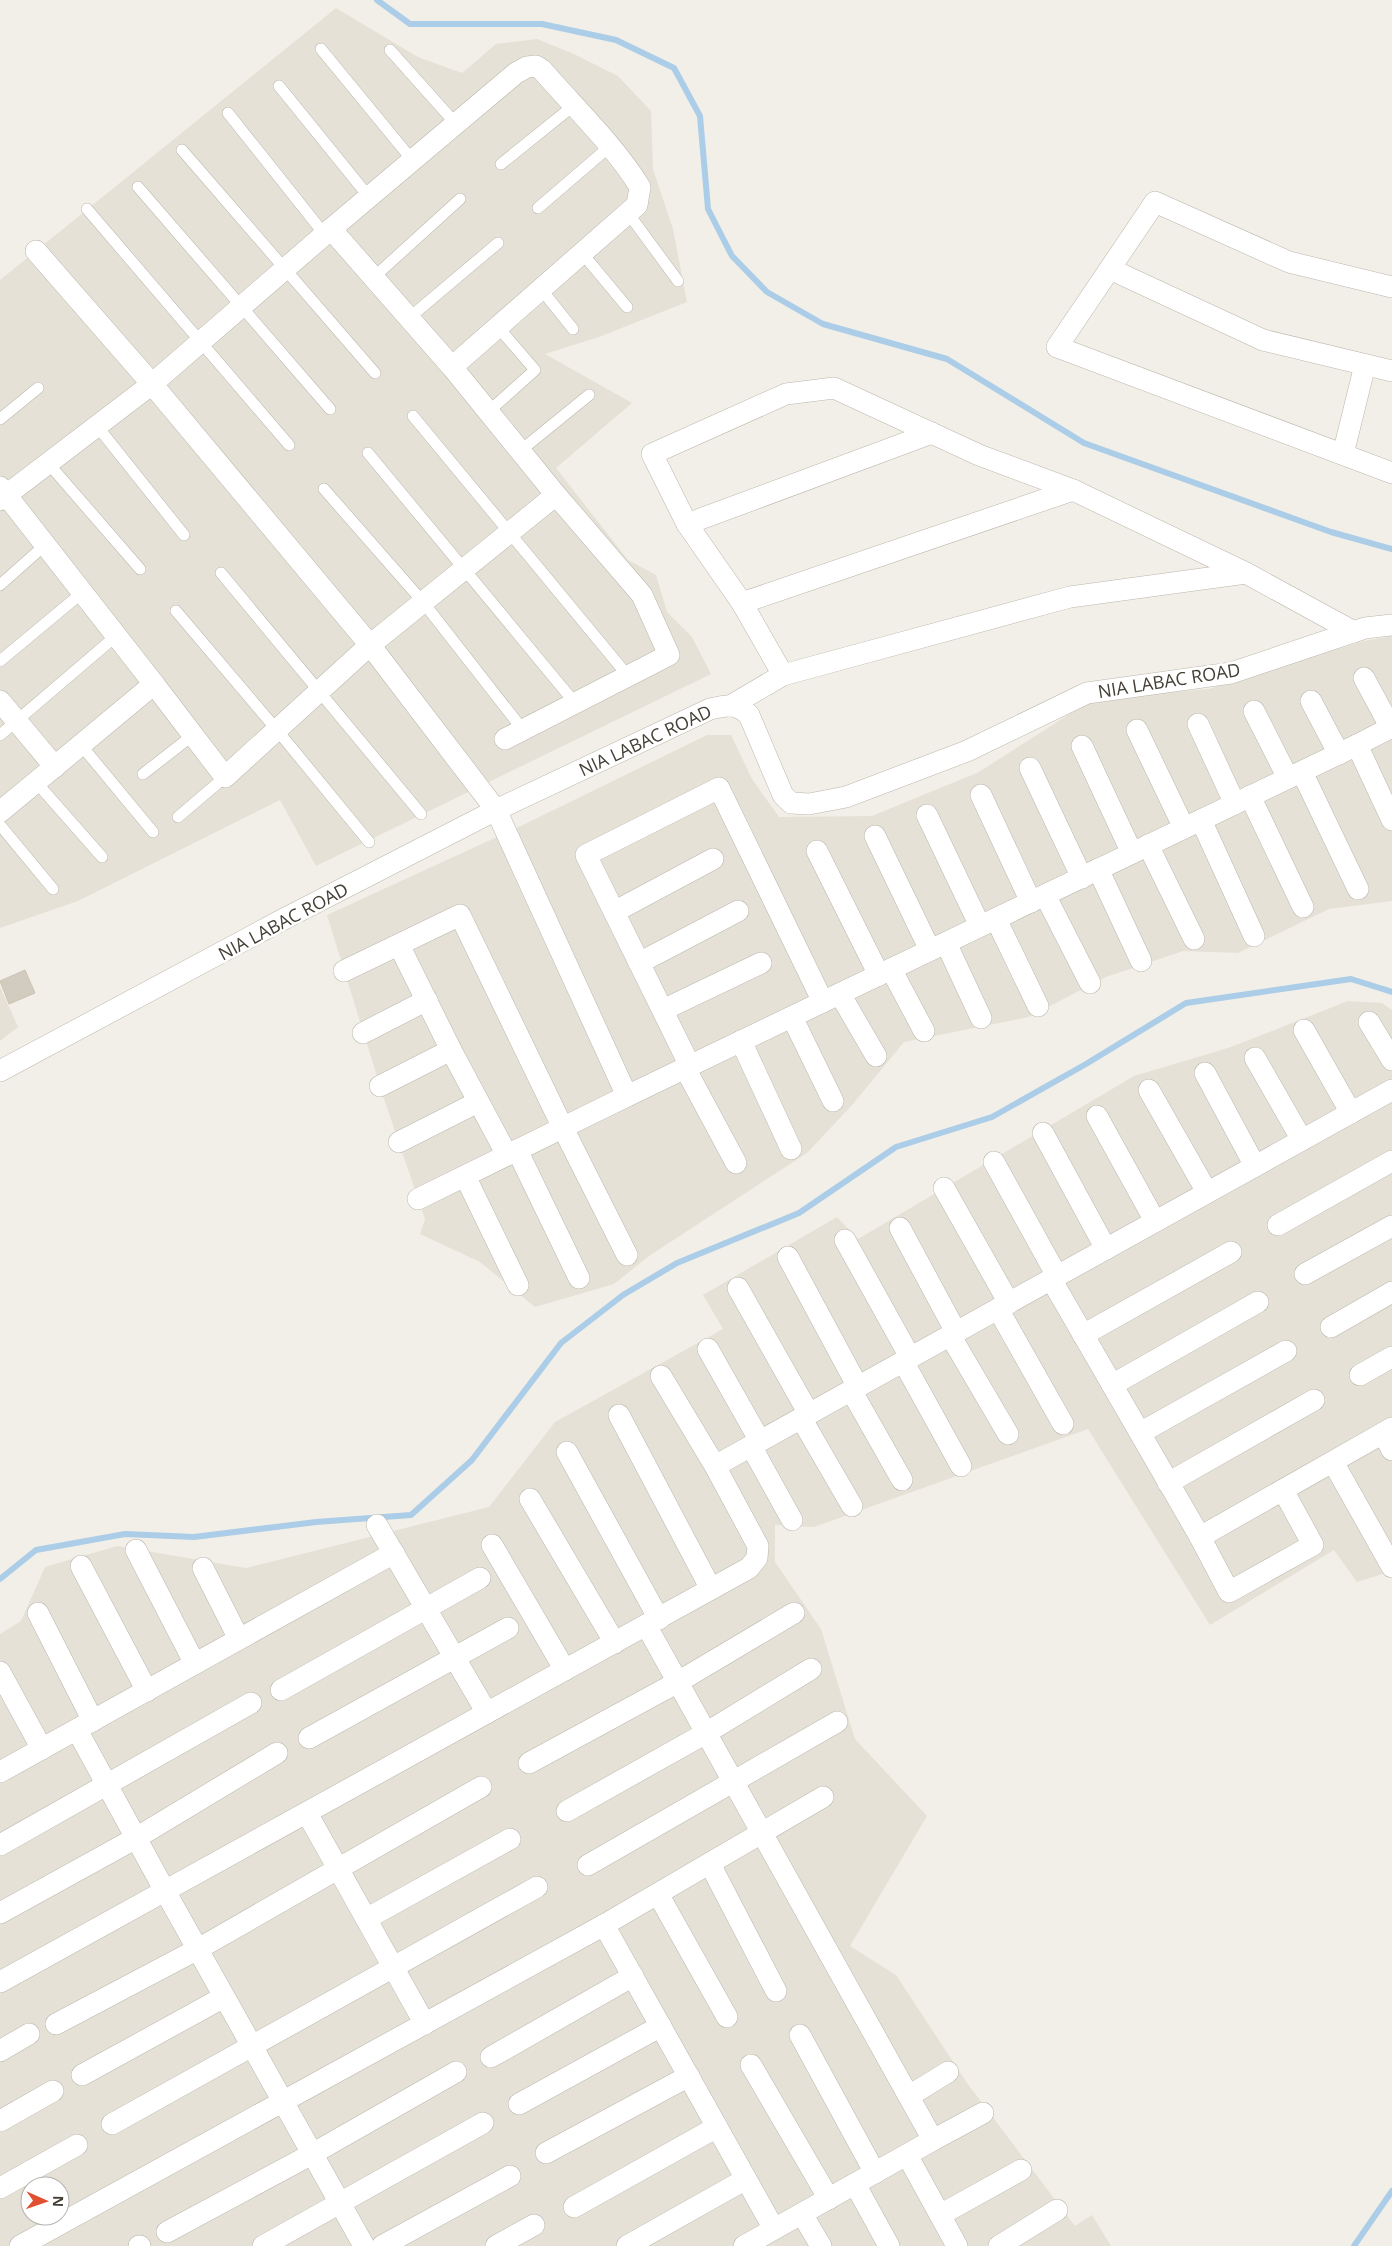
<svg xmlns="http://www.w3.org/2000/svg" width="1392" height="2246" font-family="'Open Sans',sans-serif">
  <rect width="100%" height="100%" fill="#f2efe8"/>
  <g fill="#e5e1d7" fill-rule="evenodd">
    <polygon points="336,8 418,57 462,73 496,44 537,39 574,54 618,76 651,111 653,169 673,229 687,302 599,337 545,354 632,403 556,468 628,560 656,575 667,612 692,637 711,674 316,866 280,800 78,901 0,928 0,280"/>
    <polygon points="1392,636 1392,901 1329,909 1238,953 1183,951 1106,977 1029,1017 904,1042 853,1104 807,1153 649,1256 614,1284 535,1307 480,1262 420,1234 425,1219 384,1099 327,915 525,824 707,735 731,735 752,779 779,817 872,816 979,772 1093,699 1209,689 1364,641"/>
    <polygon points="0,987 18,1027 0,1041"/>
    <path d="M 1348,1001 L 1382,1003 L 1392,1010 L 1392,1571 L 1357,1582 L 1334,1550 L 1210,1625 L 1088,1429 L 814,1527 L 775,1525 L 775,1562 L 821,1629 L 855,1739 L 927,1816 L 850,1946 L 896,1975 L 967,2083 L 1075,2226 L 1092,2215 L 1111,2246 L 0,2246 L 0,1634 L 21,1621 L 45,1567 L 117,1546 L 246,1568 L 489,1507 L 555,1422 L 723,1329 L 703,1295 L 837,1217 L 858,1239 L 1134,1076 L 1231,1047 ZM 30,2186 L 60,2186 L 60,2216 L 30,2216 Z"/>
  </g>
  <g fill="none" stroke-linecap="round" stroke-linejoin="round">
    <g stroke="#abcde7" stroke-width="6">
      <polyline points="377,0 410,24 542,24 616,40 674,68 700,116 708,209 732,256 767,292 823,324 947,359 1084,443 1331,532 1392,549"/>
      <polyline points="0,1579 36,1550 125,1534 194,1537 316,1522 411,1515 472,1460 561,1343 623,1295 677,1263 799,1213 896,1147 992,1117 1086,1064 1186,1003 1351,979 1392,992"/>
      <polyline points="1354,2246 1392,2191"/>
    </g>
  </g>
  <polygon fill="#d2cbbf" stroke="#ccc3b3" points="25,970 35,993 9,1004 0,981"/>
  <g fill="none" stroke-linecap="round" stroke-linejoin="round">
    <g stroke="#bcb7ac" stroke-width="12">
      <g id="lane">
        <polyline points="321,49 413,161"/>
        <polyline points="390,50 456,124"/>
        <polyline points="279,86 369,197"/>
        <polyline points="228,113 325,235"/>
        <polyline points="182,150 375,373"/>
        <polyline points="501,164 573,106"/>
        <polyline points="138,187 330,409"/>
        <polyline points="538,208 609,147"/>
        <polyline points="87,209 289,445"/>
        <polyline points="628,213 678,281"/>
        <polyline points="582,253 627,307"/>
        <polyline points="373,278 460,199"/>
        <polyline points="541,289 573,329"/>
        <polyline points="409,318 498,243"/>
        <polyline points="489,413 488,412 535,370 498,327"/>
        <polyline points="413,416 628,676"/>
        <polyline points="0,419 38,388"/>
        <polyline points="97,426 184,535"/>
        <polyline points="520,451 589,395"/>
        <polyline points="368,453 575,703"/>
        <polyline points="48,463 140,569"/>
        <polyline points="324,489 423,602 523,730"/>
        <polyline points="221,573 421,814"/>
        <polyline points="0,585 45,545"/>
        <polyline points="176,611 277,730 369,842"/>
        <polyline points="0,661 83,592"/>
        <polyline points="0,735 116,636"/>
        <polyline points="81,745 153,832"/>
        <polyline points="143,774 193,735"/>
        <polyline points="36,782 102,857"/>
        <polyline points="178,817 225,777"/>
        <polyline points="0,825 53,889"/>
      </g>
    </g>
    <g stroke="#bcb7ac" stroke-width="22">
      <g id="street">
        <path d="M 331,229 L 516,73 L 527,67 L 536,66 L 542,70 C 575,108 614,145 640,187 L 637,205 L 452,367"/>
        <polyline points="36,251 152,384 370,645 496,810 627,1096 1357,745 1392,820"/>
        <polyline points="1110,269 1263,340 1392,371"/>
        <polyline points="1392,287 1289,262 1155,202 1057,347 1392,473"/>
        <polyline points="1343,454 1365,365"/>
        <polyline points="0,487 154,684"/>
        <polyline points="0,500 152,384 331,229 452,367 556,495 370,645 225,777 154,684 0,812"/>
        <polyline points="687,524 932,433"/>
        <polyline points="742,603 1073,490"/>
        <polyline points="783,675 742,603 687,524 652,454 786,394 834,388 979,455 1073,490 1246,573 1354,632"/>
        <polyline points="1364,678 1391,728"/>
        <polyline points="0,701 55,767"/>
        <polyline points="1311,701 1339,754"/>
        <polyline points="730,706 783,675 1070,597 1246,573"/>
        <polyline points="1254,711 1288,778"/>
        <polyline points="1198,724 1235,804"/>
        <polyline points="1137,730 1184,828"/>
        <polyline points="505,739 669,655 642,595 556,495"/>
        <polyline points="1357,745 1392,727"/>
        <polyline points="1082,746 1132,853"/>
        <polyline points="1030,768 1082,878"/>
        <polyline points="1302,772 1358,889"/>
        <polyline points="981,795 1031,902"/>
        <polyline points="1250,796 1303,907"/>
        <polyline points="927,815 980,926"/>
        <polyline points="1201,820 1254,936"/>
        <polyline points="875,836 930,950"/>
        <polyline points="1148,845 1194,939"/>
        <polyline points="817,851 879,975"/>
        <polyline points="1098,869 1141,961"/>
        <polyline points="1045,895 1090,983"/>
        <polyline points="614,912 713,859"/>
        <polyline points="996,919 1038,1006"/>
        <polyline points="946,943 981,1018"/>
        <polyline points="399,945 451,1050 507,1155"/>
        <polyline points="639,963 738,911"/>
        <polyline points="891,969 924,1031"/>
        <polyline points="344,971 460,915 563,1128 627,1255"/>
        <polyline points="840,994 876,1056"/>
        <polyline points="663,1010 761,963"/>
        <polyline points="792,1017 833,1101"/>
        <polyline points="1369,1022 1392,1060"/>
        <polyline points="1304,1030 1351,1113"/>
        <polyline points="363,1033 427,1000"/>
        <polyline points="741,1041 791,1149"/>
        <polyline points="1255,1058 1302,1140"/>
        <polyline points="690,1066 586,855 719,788 823,1002"/>
        <polyline points="685,1068 736,1163"/>
        <path d="M 0,1071 L 280,921 L 496,810 L 710,709 C 726,705 737,703 749,715 L 783,795 L 791,803 L 809,804 L 846,797 L 967,751 L 1087,693 L 1231,673 L 1365,628 L 1392,625"/>
        <polyline points="1205,1073 1255,1166"/>
        <polyline points="380,1086 451,1050"/>
        <polyline points="1149,1090 1207,1192"/>
        <polyline points="1097,1116 1155,1221"/>
        <polyline points="1043,1133 1106,1249"/>
        <polyline points="399,1142 478,1102"/>
        <polyline points="517,1150 579,1278"/>
        <polyline points="994,1162 1057,1276"/>
        <polyline points="465,1176 518,1285"/>
        <polyline points="944,1188 1009,1303"/>
        <polyline points="418,1199 627,1096"/>
        <polyline points="1278,1225 1392,1161"/>
        <polyline points="900,1228 956,1332"/>
        <polyline points="845,1240 910,1357"/>
        <polyline points="788,1257 858,1387"/>
        <polyline points="1305,1274 1392,1226"/>
        <polyline points="1051,1279 1200,1537 1392,1428"/>
        <polyline points="738,1288 809,1414"/>
        <polyline points="998,1309 1063,1424"/>
        <polyline points="1331,1327 1392,1292"/>
        <polyline points="950,1335 1008,1434"/>
        <polyline points="1083,1335 1231,1252"/>
        <polyline points="708,1349 760,1441"/>
        <polyline points="903,1361 961,1466"/>
        <polyline points="1360,1375 1392,1357"/>
        <polyline points="661,1376 715,1466"/>
        <polyline points="1112,1385 1258,1302"/>
        <polyline points="851,1390 902,1480"/>
        <polyline points="619,1415 711,1589"/>
        <polyline points="801,1418 852,1506"/>
        <polyline points="1140,1433 1286,1351"/>
        <polyline points="1383,1433 1392,1450"/>
        <polyline points="751,1446 792,1520"/>
        <polyline points="567,1452 659,1619"/>
        <polyline points="1333,1462 1392,1567"/>
        <polyline points="1168,1483 1314,1400"/>
        <polyline points="530,1499 615,1643"/>
        <polyline points="377,1525 487,1713"/>
        <polyline points="1200,1537 1229,1592 1313,1545 1283,1490"/>
        <polyline points="492,1545 565,1670"/>
        <polyline points="136,1550 195,1664"/>
        <polyline points="81,1566 147,1691"/>
        <polyline points="203,1568 239,1639"/>
        <polyline points="38,1613 93,1721"/>
        <polyline points="646,1625 933,2140 744,2246"/>
        <polyline points="0,1672 42,1749"/>
        <polyline points="281,1690 480,1578"/>
        <polyline points="77,1730 165,1891 364,2246"/>
        <polyline points="309,1738 508,1628"/>
        <polyline points="529,1763 678,1682 794,1613"/>
        <polyline points="0,1772 394,1553"/>
        <polyline points="567,1811 706,1733 811,1669"/>
        <polyline points="307,1813 425,2024"/>
        <polyline points="0,1845 251,1703"/>
        <polyline points="710,1864 776,1991"/>
        <polyline points="588,1865 837,1722"/>
        <polyline points="658,1894 727,2017"/>
        <polyline points="0,1913 136,1838 277,1753"/>
        <polyline points="366,1919 510,1839"/>
        <polyline points="604,1925 774,2229"/>
        <polyline points="0,1982 749,1568 757,1558 758,1546 715,1466 1392,1090"/>
        <polyline points="56,2024 198,1949 481,1787"/>
        <polyline points="800,2035 875,2173"/>
        <polyline points="0,2051 29,2034"/>
        <polyline points="491,2057 633,1976"/>
        <polyline points="751,2065 829,2199"/>
        <polyline points="82,2075 224,1997"/>
        <polyline points="909,2096 948,2072"/>
        <polyline points="519,2104 661,2026"/>
        <polyline points="0,2121 53,2091"/>
        <polyline points="112,2124 537,1887"/>
        <polyline points="933,2140 983,2113"/>
        <polyline points="546,2153 689,2076"/>
        <polyline points="907,2155 957,2246"/>
        <polyline points="855,2184 889,2246"/>
        <polyline points="0,2188 77,2145"/>
        <polyline points="574,2207 717,2127"/>
        <polyline points="802,2214 821,2246"/>
        <polyline points="940,2215 1021,2170"/>
        <polyline points="167,2232 312,2154 456,2072"/>
        <polyline points="20,2246 604,1925 823,1797"/>
        <polyline points="139,2246 140,2246"/>
        <polyline points="263,2246 483,2123"/>
        <polyline points="382,2246 510,2176"/>
        <polyline points="496,2246 534,2225"/>
        <polyline points="627,2246 746,2179"/>
        <polyline points="999,2246 1057,2210"/>
      </g>
    </g>
    <use href="#lane" stroke="#fff" stroke-width="11"/>
    <use href="#street" stroke="#fff" stroke-width="21"/>
  </g>
  <g text-anchor="middle" dominant-baseline="central" stroke-width="5" stroke-linejoin="round" paint-order="stroke">
    <g font-size="18" fill="#444037" stroke="#fff">
      <text transform="translate(1169 680) rotate(-9)">NIA LABAC ROAD</text>
      <text transform="translate(645 740) rotate(-25)">NIA LABAC ROAD</text>
      <text transform="translate(283 921) rotate(-28)">NIA LABAC ROAD</text>
    </g>
  </g>
  <g transform="translate(45 2201) rotate(92)"><circle r="24" fill="#ffffff" stroke="#b4b3af"/>
  <path d="M0-4L9 19L0 12L-9 19Z" fill="#e05031"/>
  <text y="-8" font-size="14" font-weight="bold" text-anchor="middle" fill="#444037">N</text>
  </g>
</svg>
